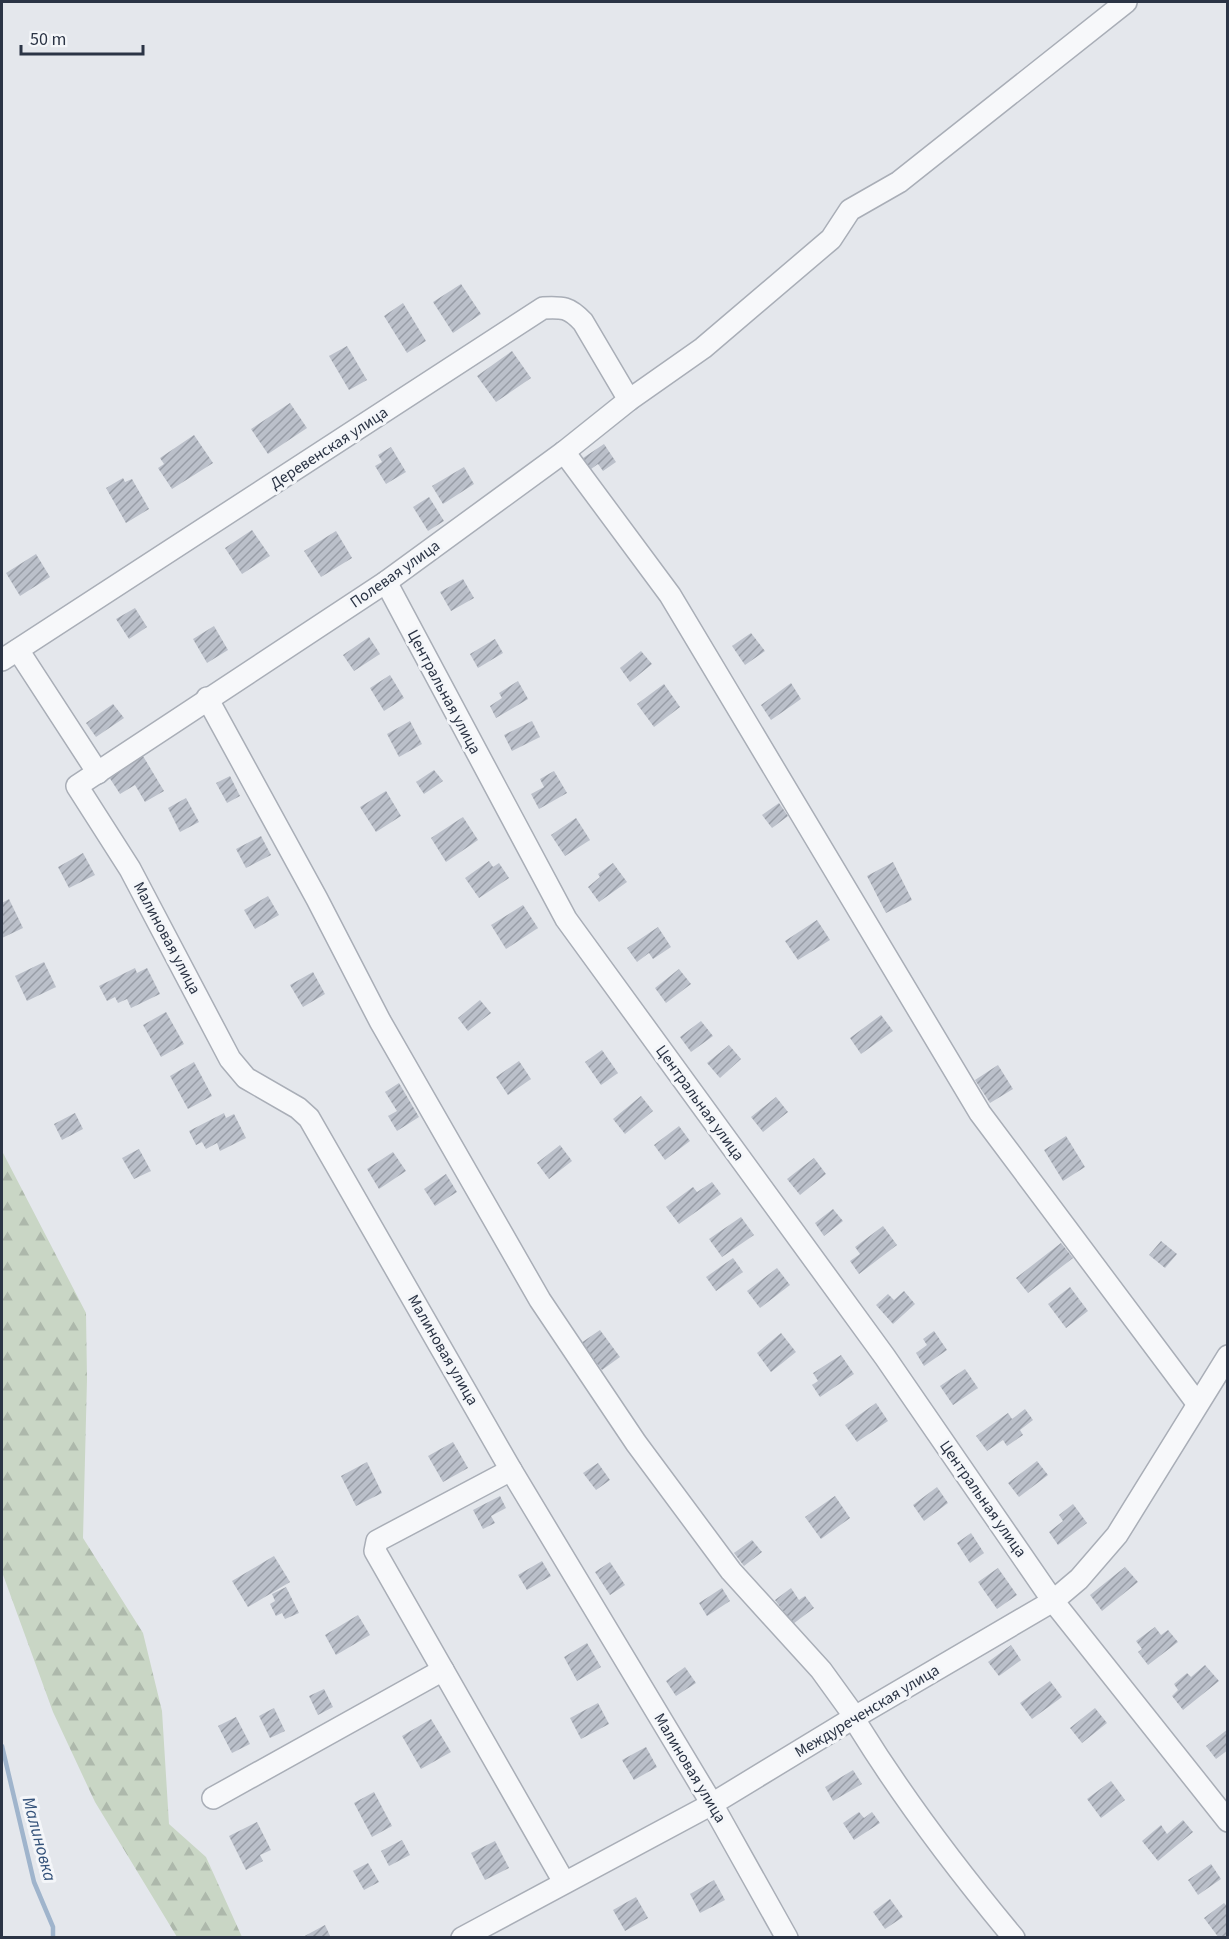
<svg xmlns="http://www.w3.org/2000/svg" width="1229" height="1939" font-family="'Source Sans 3',sans-serif">
  <defs>
    <pattern id="forest-firs" width="22" height="20" patternUnits="userSpaceOnUse" patternTransform="scale(1.5)"><rect width="22" height="20" fill="#c9d6c5"/><path d="M5 1l3.5 6h-7zM16 11l3.5 6h-7z" fill="#adb8ab"/></pattern>
    <pattern id="building-hatch" width="6" height="6" patternUnits="userSpaceOnUse" patternTransform="scale(1.5)"><rect width="6" height="6" fill="#bbc0ca"/><path d="M-1 1l2-2M0 6l6-6M5 7l2-2" fill="none" stroke="#989da6"/></pattern>
  </defs>
  <rect width="100%" height="100%" fill="#e4e7ec"/>
  <polygon fill="url(#forest-firs)" points="2,1151 86,1313 87,1379 83,1538 143,1633 162,1711 169,1824 206,1857 242,1937 177,1937 95,1802 53,1712 2,1572"/>
  <g fill="none" stroke-linecap="round" stroke-linejoin="round">
    <polyline stroke="#9fb4cc" stroke-width="4.5" points="2,1746 34,1882 53,1927 53,1938"/>
  </g>
  <g fill="url(#building-hatch)">
    <polygon points="461,284 481,314 453,333 433,302"/>
    <polygon points="403,303 426,341 407,353 384,316"/>
    <polygon points="347,346 367,380 349,390 329,356"/>
    <polygon points="512,351 531,378 496,402 477,376"/>
    <polygon points="290,403 307,428 268,454 251,429"/>
    <polygon points="194,435 213,463 172,489 158,468 164,464 160,458"/>
    <polygon points="604,444 616,462 603,471 598,464 591,469 583,458"/>
    <polygon points="391,447 406,472 386,484 375,466 382,462 378,455"/>
    <polygon points="464,467 474,484 443,504 432,486"/>
    <polygon points="123,478 125,482 132,479 149,509 126,523 106,488"/>
    <polygon points="429,497 444,521 428,531 413,507"/>
    <polygon points="252,530 270,556 242,574 225,548"/>
    <polygon points="336,531 352,558 321,577 304,551"/>
    <polygon points="36,554 50,577 20,596 6,573"/>
    <polygon points="463,579 474,598 451,611 440,592"/>
    <polygon points="135,608 147,627 129,639 116,619"/>
    <polygon points="214,626 228,650 207,663 193,639"/>
    <polygon points="751,633 765,651 745,665 732,646"/>
    <polygon points="369,637 380,654 354,671 343,655"/>
    <polygon points="495,639 503,653 478,668 470,654"/>
    <polygon points="641,651 652,664 630,682 620,668"/>
    <polygon points="390,675 404,698 384,711 370,688"/>
    <polygon points="518,681 528,699 496,718 490,706 502,698 499,693"/>
    <polygon points="791,683 801,699 771,720 761,705"/>
    <polygon points="664,684 680,707 654,727 637,704"/>
    <polygon points="113,704 124,718 96,737 86,723"/>
    <polygon points="410,721 422,744 399,757 387,734"/>
    <polygon points="532,721 540,737 512,751 504,735"/>
    <polygon points="143,756 164,791 145,802 135,785 120,794 109,777"/>
    <polygon points="434,770 443,781 424,794 416,782"/>
    <polygon points="554,771 567,793 539,809 531,794 544,787 540,779"/>
    <polygon points="230,776 240,796 227,803 216,783"/>
    <polygon points="386,791 401,816 376,832 360,807"/>
    <polygon points="186,798 199,822 180,832 168,808"/>
    <polygon points="779,803 788,816 772,828 762,815"/>
    <polygon points="463,817 478,840 446,862 431,838"/>
    <polygon points="576,818 590,840 565,856 551,835"/>
    <polygon points="261,836 271,855 246,868 236,849"/>
    <polygon points="83,853 95,875 69,888 58,867"/>
    <polygon points="489,861 493,867 499,863 509,878 479,898 465,878"/>
    <polygon points="893,862 912,900 886,913 867,876"/>
    <polygon points="613,863 627,882 599,902 588,887 600,877 598,874"/>
    <polygon points="268,896 279,915 255,929 244,910"/>
    <polygon points="9,899 23,928 2,938 2,903"/>
    <polygon points="523,905 538,928 506,949 491,925"/>
    <polygon points="817,920 830,940 798,960 785,941"/>
    <polygon points="658,927 671,947 653,959 649,953 637,962 627,948"/>
    <polygon points="44,962 56,987 27,1001 15,976"/>
    <polygon points="135,968 137,973 147,968 160,994 131,1008 127,999 118,1003 115,997 107,1001 99,986"/>
    <polygon points="679,969 691,984 666,1003 655,988"/>
    <polygon points="313,972 325,994 303,1007 290,985"/>
    <polygon points="480,1000 491,1013 468,1031 458,1018"/>
    <polygon points="166,1012 184,1044 161,1057 143,1025"/>
    <polygon points="881,1015 893,1031 861,1054 850,1038"/>
    <polygon points="701,1021 713,1036 691,1052 680,1037"/>
    <polygon points="729,1045 741,1059 720,1078 707,1063"/>
    <polygon points="602,1050 618,1073 601,1085 585,1062"/>
    <polygon points="519,1061 531,1079 508,1095 496,1077"/>
    <polygon points="194,1062 212,1096 188,1109 170,1076"/>
    <polygon points="998,1065 1013,1089 990,1103 975,1080"/>
    <polygon points="399,1083 419,1117 397,1131 388,1116 397,1111 385,1092"/>
    <polygon points="641,1096 653,1111 625,1134 613,1119"/>
    <polygon points="776,1097 788,1112 763,1132 751,1117"/>
    <polygon points="75,1113 83,1129 62,1140 54,1124"/>
    <polygon points="224,1113 226,1118 234,1114 246,1138 220,1151 217,1143 206,1149 202,1142 196,1145 189,1131"/>
    <polygon points="679,1126 690,1141 665,1160 654,1145"/>
    <polygon points="1066,1136 1085,1167 1063,1181 1044,1150"/>
    <polygon points="560,1145 572,1161 549,1179 537,1163"/>
    <polygon points="139,1149 151,1171 134,1179 122,1158"/>
    <polygon points="393,1152 406,1171 379,1189 367,1169"/>
    <polygon points="814,1158 826,1174 800,1195 787,1179"/>
    <polygon points="446,1174 457,1192 435,1206 424,1189"/>
    <polygon points="712,1182 721,1194 679,1224 666,1207 693,1187 697,1192"/>
    <polygon points="833,1209 843,1221 824,1236 815,1223"/>
    <polygon points="741,1217 754,1235 722,1257 709,1239"/>
    <polygon points="883,1226 897,1245 859,1274 850,1261 860,1254 855,1247"/>
    <polygon points="1161,1241 1177,1254 1165,1268 1149,1255"/>
    <polygon points="1061,1243 1073,1258 1028,1293 1016,1278"/>
    <polygon points="733,1258 743,1272 716,1291 706,1277"/>
    <polygon points="777,1268 790,1285 760,1308 747,1291"/>
    <polygon points="1070,1287 1088,1311 1066,1328 1048,1304"/>
    <polygon points="904,1291 915,1304 893,1324 876,1305 888,1294 894,1300"/>
    <polygon points="600,1330 620,1357 602,1370 581,1343"/>
    <polygon points="934,1331 947,1350 924,1366 916,1353 927,1345 923,1339"/>
    <polygon points="781,1333 796,1352 771,1372 757,1353"/>
    <polygon points="841,1355 854,1374 820,1397 812,1385 818,1381 813,1373"/>
    <polygon points="965,1369 978,1388 953,1405 940,1386"/>
    <polygon points="876,1403 888,1421 857,1442 845,1425"/>
    <polygon points="1025,1409 1033,1420 1020,1430 1023,1435 1007,1446 1003,1440 987,1451 976,1436 1008,1413 1012,1419"/>
    <polygon points="453,1442 468,1468 443,1482 428,1456"/>
    <polygon points="1037,1461 1048,1475 1019,1497 1008,1483"/>
    <polygon points="367,1462 382,1493 356,1506 341,1476"/>
    <polygon points="598,1463 610,1480 596,1490 583,1473"/>
    <polygon points="937,1487 948,1503 924,1521 913,1505"/>
    <polygon points="500,1496 506,1508 491,1516 495,1523 483,1529 473,1510"/>
    <polygon points="835,1496 850,1518 821,1539 805,1517"/>
    <polygon points="1073,1504 1087,1523 1058,1545 1049,1532 1063,1521 1059,1515"/>
    <polygon points="971,1533 984,1553 970,1563 957,1543"/>
    <polygon points="752,1540 762,1552 744,1566 734,1553"/>
    <polygon points="274,1556 290,1582 248,1607 232,1581"/>
    <polygon points="542,1561 551,1576 527,1590 518,1575"/>
    <polygon points="610,1562 625,1585 610,1595 595,1572"/>
    <polygon points="1125,1567 1138,1582 1102,1611 1090,1595"/>
    <polygon points="998,1568 1017,1595 997,1609 978,1582"/>
    <polygon points="286,1587 299,1613 285,1619 282,1613 276,1616 270,1604 275,1601 272,1594"/>
    <polygon points="722,1588 730,1601 707,1616 699,1603"/>
    <polygon points="791,1588 799,1600 805,1596 814,1608 793,1624 775,1600"/>
    <polygon points="358,1615 370,1635 336,1655 325,1635"/>
    <polygon points="1155,1627 1161,1635 1168,1630 1178,1642 1148,1665 1138,1652 1142,1649 1136,1641"/>
    <polygon points="587,1643 601,1667 577,1681 564,1657"/>
    <polygon points="1011,1645 1021,1660 999,1676 988,1662"/>
    <polygon points="1205,1665 1219,1681 1183,1710 1172,1696 1178,1690 1174,1684 1187,1673 1191,1677"/>
    <polygon points="685,1667 696,1683 676,1696 666,1681"/>
    <polygon points="1050,1681 1062,1697 1032,1719 1020,1703"/>
    <polygon points="324,1689 333,1707 318,1715 309,1696"/>
    <polygon points="598,1703 609,1724 581,1739 570,1718"/>
    <polygon points="274,1708 285,1731 270,1738 259,1716"/>
    <polygon points="1095,1708 1107,1723 1082,1743 1070,1728"/>
    <polygon points="236,1717 250,1744 232,1753 218,1726"/>
    <polygon points="431,1719 451,1752 421,1769 402,1736"/>
    <polygon points="1228,1729 1228,1750 1216,1759 1206,1746"/>
    <polygon points="646,1747 657,1767 634,1780 622,1760"/>
    <polygon points="853,1770 862,1784 833,1801 825,1787"/>
    <polygon points="1111,1781 1125,1800 1101,1818 1087,1799"/>
    <polygon points="374,1792 392,1826 372,1837 354,1803"/>
    <polygon points="859,1812 864,1818 872,1812 880,1823 854,1840 843,1823"/>
    <polygon points="1183,1820 1193,1832 1158,1861 1142,1841 1161,1825 1167,1834"/>
    <polygon points="257,1822 271,1850 260,1855 263,1861 246,1870 229,1836"/>
    <polygon points="402,1840 410,1855 389,1866 381,1851"/>
    <polygon points="495,1841 509,1868 485,1880 471,1853"/>
    <polygon points="368,1863 379,1882 364,1890 353,1871"/>
    <polygon points="1211,1864 1221,1879 1198,1895 1188,1880"/>
    <polygon points="714,1880 725,1900 700,1913 690,1894"/>
    <polygon points="636,1897 648,1918 625,1931 613,1910"/>
    <polygon points="890,1899 903,1917 885,1929 873,1912"/>
    <polygon points="1224,1903 1228,1907 1228,1936 1219,1938 1204,1918"/>
    <polygon points="325,1925 331,1938 301,1938"/>
  </g>
  <g fill="none" stroke-linecap="round" stroke-linejoin="round">
    <g stroke="#a9aeb7" stroke-width="24">
      <g id="minor">
        <polyline points="564,452 670,595 980,1113 1197,1403"/>
        <polyline points="386,582 566,919 885,1357 1053,1601 1228,1821"/>
        <polyline points="18,650 98,773"/>
        <path d="M 2,660 L 543,308 C 563,307 569,307 583,322 L 629,400"/>
        <path d="M 207,698 L 317,899 L 380,1021 L 540,1300 L 636,1443 L 731,1571 L 821,1670 L 855,1717 L 859,1727 C 905,1801 958,1871 1014,1938"/>
        <polyline points="511,1470 377,1541 375,1551 564,1882"/>
        <polyline points="213,1798 443,1670"/>
        <polyline points="462,1938 712,1804 855,1717 1053,1601 1079,1579 1117,1535 1228,1356"/>
        <polyline points="787,1938 712,1804 511,1470 309,1118 298,1108 246,1078 230,1059 130,869 77,786 386,582 564,452 629,400 703,348 831,239 850,210 899,182 1126,2"/>
      </g>
    </g>
    <use href="#minor" stroke="#f7f8fa" stroke-width="21"/>
  </g>
  <g text-anchor="middle" dominant-baseline="central" stroke-width="6" stroke-linejoin="round" paint-order="stroke">
    <g font-size="16" fill="#2b3445" stroke="#f4f6f9">
      <text transform="translate(329 448) rotate(-33)">Деревенская улица</text>
      <text transform="translate(395 574) rotate(-35)">Полевая улица</text>
      <text transform="translate(444 692) rotate(62)">Центральная улица</text>
      <text transform="translate(167 938) rotate(62)">Малиновая улица</text>
      <text transform="translate(700 1103) rotate(54)">Центральная улица</text>
      <text transform="translate(443 1350) rotate(60)">Малиновая улица</text>
      <text transform="translate(983 1499) rotate(55)">Центральная улица</text>
      <text transform="translate(867 1711) rotate(-31)">Междуреченская улица</text>
      <text transform="translate(690 1768) rotate(59)">Малиновая улица</text>
    </g>
    <g font-size="18" font-style="italic" fill="#34527a" stroke="#f4f6f9">
      <text transform="translate(39 1839) rotate(75)">Малиновка</text>
    </g>
  </g>
  <rect width="1229" height="1939" fill="none" stroke="#2b3445" stroke-width="6"/>
  <path d="M21 45v9h122v-9" fill="none" stroke="#2b3445" stroke-width="3"/>
  <text x="30" y="45" font-size="18" fill="#2b3445" stroke="#f4f6f9" stroke-width="4.5" paint-order="stroke">50 m</text>
</svg>
